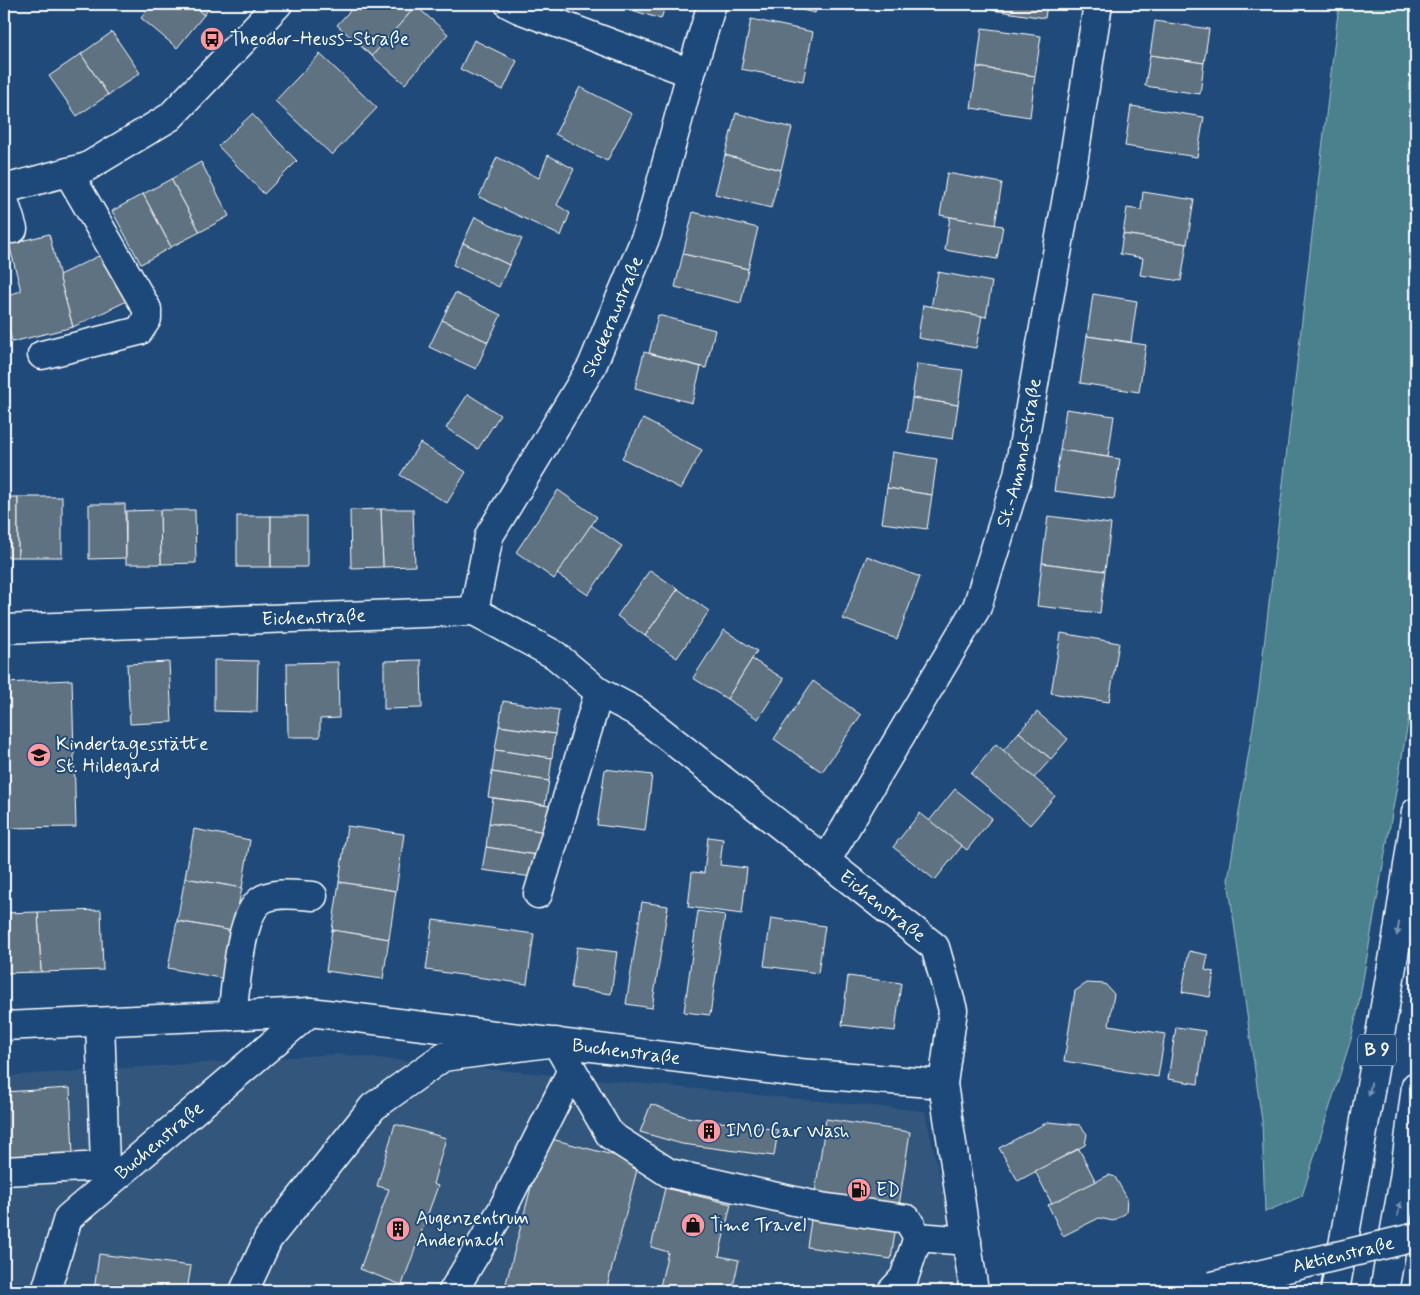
<svg xmlns="http://www.w3.org/2000/svg" width="1420" height="1295" font-family="Mynerve,sans-serif">
  <rect width="100%" height="100%" fill="#1f4a7a"/>
  <filter id="ink" filterUnits="userSpaceOnUse"><feTurbulence type="fractalNoise" baseFrequency=".02" numOctaves="2"/><feDisplacementMap in="SourceGraphic" scale="10" xChannelSelector="R" yChannelSelector="G"/><feConvolveMatrix kernelMatrix="1 2 1 2 8 2 1 2 1" color-interpolation-filters="sRGB"/></filter>
  <g filter="url(#ink)">
    <polygon fill="#32567c" points="336,1054 925,1111 965,1291 4,1291 4,1076"/>
    <polygon fill="#4c808d" stroke="#a6c0c6" points="1339,4 1416,4 1416,677 1358,1008 1351,1039 1302,1196 1265,1212 1262,1121 1228,880 1259,689"/>
    <g fill="#5f7281" stroke="#fff">
      <polygon points="152,4 191,4 204,15 177,48 141,18"/>
      <polygon points="191,4 213,4 204,15"/>
      <polygon points="356,4 414,4 416,6 372,56 337,25"/>
      <polygon points="616,4 666,4 661,19 615,5"/>
      <polygon points="777,4 817,4 815,13"/>
      <polygon points="993,4 1047,4 1045,18 992,10"/>
      <polygon points="1179,4 1213,4 1213,8"/>
      <polygon points="416,6 448,34 405,84 372,56"/>
      <polygon points="751,19 813,32 803,81 741,69"/>
      <polygon points="1155,21 1209,29 1204,63 1150,55"/>
      <polygon points="982,28 1041,36 1035,76 977,67"/>
      <polygon points="112,32 140,73 108,95 81,54"/>
      <polygon points="474,40 517,61 503,90 460,69"/>
      <polygon points="81,54 108,95 77,116 49,76"/>
      <polygon points="320,54 377,108 332,155 275,101"/>
      <polygon points="1150,55 1204,63 1200,94 1145,86"/>
      <polygon points="977,67 1035,76 1030,117 971,108"/>
      <polygon points="580,87 632,114 607,161 555,134"/>
      <polygon points="1131,106 1204,117 1197,157 1125,146"/>
      <polygon points="736,113 792,128 781,170 725,155"/>
      <polygon points="252,114 297,161 264,194 218,146"/>
      <polygon points="548,155 574,169 557,205 570,213 561,236 479,197 497,157 539,178"/>
      <polygon points="725,155 781,170 771,208 715,194"/>
      <polygon points="201,162 229,216 200,232 171,179"/>
      <polygon points="947,173 1002,183 995,225 940,215"/>
      <polygon points="171,179 200,232 171,247 143,194"/>
      <polygon points="1143,192 1194,200 1187,244 1123,234 1127,208 1141,210"/>
      <polygon points="143,194 171,247 141,264 112,211"/>
      <polygon points="693,212 758,228 748,269 683,254"/>
      <polygon points="475,217 522,239 509,265 463,243"/>
      <polygon points="950,217 1003,226 997,259 945,250"/>
      <polygon points="49,234 73,327 12,342 4,309 4,296 21,291 9,244"/>
      <polygon points="1123,234 1187,244 1181,281 1140,275 1143,258 1120,254"/>
      <polygon points="463,243 509,265 499,287 453,265"/>
      <polygon points="109,251 129,300 73,327 59,275"/>
      <polygon points="683,254 748,269 741,303 675,287"/>
      <polygon points="938,272 992,282 986,317 931,307"/>
      <polygon points="455,293 501,315 488,342 442,320"/>
      <polygon points="1093,294 1137,301 1131,342 1087,336"/>
      <polygon points="923,305 982,316 976,348 918,338"/>
      <polygon points="658,315 715,330 706,368 649,353"/>
      <polygon points="442,320 488,342 476,369 429,347"/>
      <polygon points="1087,336 1146,345 1139,392 1080,383"/>
      <polygon points="644,352 701,367 692,403 635,388"/>
      <polygon points="917,364 963,370 958,405 912,398"/>
      <polygon points="468,394 500,415 478,449 446,428"/>
      <polygon points="912,398 958,405 953,439 907,432"/>
      <polygon points="1066,409 1114,416 1108,457 1060,450"/>
      <polygon points="643,419 702,450 681,489 622,458"/>
      <polygon points="420,443 466,472 447,503 400,475"/>
      <polygon points="1060,450 1120,459 1114,499 1054,491"/>
      <polygon points="892,452 937,459 932,495 887,488"/>
      <polygon points="887,488 932,495 927,529 882,523"/>
      <polygon points="558,490 597,517 554,579 516,552"/>
      <rect x="4" y="497" width="14" height="60"/>
      <rect x="18" y="497" width="44" height="60"/>
      <polygon points="89,504 125,504 126,558 89,559"/>
      <polygon points="381,509 413,509 415,566 383,567"/>
      <polygon points="381,509 383,567 351,568 350,510"/>
      <polygon points="160,510 195,510 196,563 161,564"/>
      <polygon points="160,510 161,564 126,564 126,511"/>
      <rect x="237" y="516" width="34" height="51"/>
      <rect x="271" y="516" width="36" height="51"/>
      <polygon points="1048,516 1111,524 1105,571 1042,563"/>
      <polygon points="591,525 622,546 588,595 557,574"/>
      <polygon points="867,556 920,577 897,639 843,619"/>
      <polygon points="1042,563 1105,571 1100,613 1037,606"/>
      <polygon points="650,570 678,589 645,636 617,616"/>
      <polygon points="678,589 709,611 677,658 645,636"/>
      <polygon points="724,630 757,651 727,699 693,678"/>
      <polygon points="1061,633 1119,643 1109,702 1051,693"/>
      <polygon points="752,659 784,679 758,719 727,699"/>
      <polygon points="214,660 258,661 257,712 214,711"/>
      <polygon points="421,660 422,708 384,709 384,661"/>
      <polygon points="169,662 172,722 130,724 127,664"/>
      <polygon points="338,662 339,718 320,719 320,737 288,737 287,663"/>
      <polygon points="72,680 76,827 4,828 4,683"/>
      <polygon points="813,681 861,715 822,772 774,739"/>
      <polygon points="503,701 559,710 555,734 499,726"/>
      <polygon points="1037,712 1068,739 1051,759 1019,732"/>
      <polygon points="499,726 555,734 552,758 495,750"/>
      <polygon points="1019,732 1051,759 1034,778 1003,751"/>
      <polygon points="996,744 1055,796 1030,825 971,774"/>
      <polygon points="495,750 552,758 549,781 492,772"/>
      <polygon points="605,769 652,775 645,831 597,825"/>
      <polygon points="492,772 549,781 545,805 488,797"/>
      <polygon points="955,789 992,818 967,850 929,821"/>
      <polygon points="493,798 550,806 546,832 489,823"/>
      <polygon points="920,813 962,846 935,880 893,847"/>
      <polygon points="489,823 546,832 542,856 486,847"/>
      <polygon points="347,826 404,834 396,891 339,882"/>
      <polygon points="194,829 250,840 242,888 185,878"/>
      <polygon points="708,837 723,839 720,865 747,868 742,914 688,907 692,872 704,873"/>
      <polygon points="486,847 542,856 539,878 482,870"/>
      <polygon points="185,878 242,888 233,931 177,921"/>
      <polygon points="339,882 396,891 389,939 332,930"/>
      <polygon points="642,902 668,906 652,1008 626,1004"/>
      <polygon points="101,910 103,970 41,972 38,912"/>
      <polygon points="698,911 725,915 710,1015 684,1012"/>
      <polygon points="38,912 41,972 4,973 4,913"/>
      <polygon points="771,918 825,926 818,973 764,966"/>
      <polygon points="433,920 534,934 527,984 426,970"/>
      <polygon points="177,921 233,931 225,979 168,968"/>
      <polygon points="332,930 389,939 383,979 326,971"/>
      <polygon points="577,947 617,952 611,994 571,988"/>
      <polygon points="1189,951 1208,955 1205,970 1214,972 1210,997 1182,992"/>
      <polygon points="848,976 901,983 895,1031 842,1025"/>
      <polygon points="1087,983 1105,984 1114,994 1109,1025 1165,1034 1158,1077 1064,1061 1075,991"/>
      <polygon points="1176,1027 1205,1031 1198,1084 1168,1079"/>
      <polygon points="70,1088 73,1155 4,1158 4,1092"/>
      <polygon points="651,1104 686,1117 778,1130 774,1156 682,1144 640,1132"/>
      <polygon points="826,1119 910,1132 891,1259 807,1247"/>
      <polygon points="1048,1122 1080,1125 1087,1134 1085,1145 1018,1181 999,1148"/>
      <polygon points="395,1124 446,1138 433,1184 438,1186 402,1285 360,1269 389,1189 377,1186"/>
      <polygon points="544,1137 639,1162 606,1291 504,1291"/>
      <polygon points="1079,1149 1096,1182 1052,1204 1035,1171"/>
      <polygon points="1109,1175 1115,1177 1127,1198 1126,1213 1113,1221 1099,1218 1063,1236 1048,1205"/>
      <polygon points="665,1188 731,1204 719,1256 739,1260 732,1291 659,1291 668,1252 651,1247"/>
      <polygon points="99,1254 191,1266 187,1291 94,1291"/>
      <polygon points="607,1286 631,1291 606,1291"/>
    </g>
    <g fill="none" stroke-linecap="round" stroke-linejoin="round">
      <g stroke="#fff" stroke-width="31">
        <g id="minor">
          <polyline points="509,4 519,9 691,73"/>
          <polyline points="4,189 87,167 170,117 278,4"/>
          <polyline points="4,200 13,229"/>
          <polyline points="42,355 139,331 147,319 147,309 68,172"/>
          <path id="s1" d="M 474,611 L 489,536 L 592,366 L 647,234 L 691,73 L 712,4"/>
          <path id="s2" d="M 4,629 L 474,611 L 555,655 L 599,692 L 635,711 L 935,947 L 953,1010 L 943,1084 L 974,1291"/>
          <path id="s3" d="M 826,861 L 977,607 L 1018,475 L 1073,163 L 1098,4"/>
          <polyline points="538,894 599,692"/>
          <path d="M 232,1016 C 236,989 239,917 260,901 C 273,891 297,895 313,896"/>
          <path id="s4" d="M 4,1026 L 310,1012 L 799,1073 L 943,1084"/>
          <polyline points="4,1171 105,1166 100,1022"/>
          <path id="s5" d="M 46,1291 L 68,1218 L 310,1012"/>
          <polyline points="244,1291 268,1239 373,1107 443,1057 556,1042 610,1135 669,1173 821,1207 907,1219 918,1237 967,1241"/>
          <polyline points="453,1291 502,1210 572,1070"/>
          <polyline points="892,1291 904,1278 918,1237"/>
        </g>
      </g>
      <g stroke="#fff" stroke-width="31">
        <g id="highway">
          <polyline points="1335,1291 1398,932 1416,812"/>
          <polyline points="1384,1291 1404,1179 1416,1086"/>
        </g>
      </g>
      <use href="#minor" stroke="#1f4a7a" stroke-width="28"/>
      <use href="#highway" stroke="#1f4a7a" stroke-width="28"/>
      <g stroke="#fff" stroke-width="31" stroke-linecap="butt">
        <g id="major-bridge">
          <path id="s6" d="M 1212,1286 L 1416,1237"/>
        </g>
      </g>
      <use href="#major-bridge" stroke="#1f4a7a" stroke-width="28"/>
    </g>
    <defs><path id="oneway-solid" d="M-6-.8H1V-3.2L6.5 0L1 3.2V.8H-6Z" transform="scale(1.25)"/></defs>
    <g fill="#7992af">
      <use href="#oneway-solid" transform="translate(1398 929) rotate(99)"/>
      <use href="#oneway-solid" transform="translate(1370 1089) rotate(100)"/>
      <use href="#oneway-solid" transform="translate(1399 1209) rotate(-80)"/>
    </g>
  </g>
  <defs>
    <g id="bus-disc" transform="scale(1.25)"><circle r="9.5" fill="#ff9aa2" stroke="#1f4a7a"/><path d="M-5-6H5V4H4V6H2V4H-2V6H-4V4H-5ZM-3.5-4V0h7V-4ZM-3.5 1.2v1.5H-2V1.2ZM2 1.2v1.5H3.5V1.2Z" fill="#111"/></g>
    <g id="school-disc" transform="scale(1.25)"><circle r="9.5" fill="#ff9aa2" stroke="#1f4a7a"/><path d="M0-5L7-2L0 1L-7-2ZM-4 1L0 2.5L4 1V4Q0 6-4 4Z" fill="#111"/></g>
    <g id="building-disc" transform="scale(1.25)"><circle r="9.5" fill="#ff9aa2" stroke="#1f4a7a"/><path d="M-4-6H4V6H1V3H-1V6H-4ZM-2.5-4.3h1.7v1.8h-1.7ZM.8-4.3h1.7v1.8H.8ZM-2.5-1h1.7V.8h-1.7ZM.8-1h1.7V.8H.8Z" fill="#111"/></g>
    <g id="fuel-disc" transform="scale(1.25)"><circle r="9.5" fill="#ff9aa2" stroke="#1f4a7a"/><path d="M-5.5-6h7V0h2V4h1.3V-2.5L3-4.5l.8-.8L6-3V5H2.5V1h-1V6h-7ZM-4.2-4.7v3.2H.2V-4.7Z" fill="#111"/></g>
    <g id="shop-disc" transform="scale(1.25)"><circle r="9.5" fill="#ff9aa2" stroke="#1f4a7a"/><path d="M-5-2.5h2.3a2.7 3.5 0 0 1 5.4 0H5L5.5 6h-11ZM-1.5-2.5h3a1.5 2.3 0 0 0-3 0Z" fill="#111"/></g>
  </defs>
  <g fill-rule="evenodd">
    <use href="#bus-disc" x="212" y="39"/>
    <use href="#school-disc" x="39" y="755"/>
    <use href="#building-disc" x="709" y="1131"/>
    <use href="#fuel-disc" x="859" y="1190"/>
    <use href="#shop-disc" x="693" y="1225"/>
    <use href="#building-disc" x="398" y="1229"/>
  </g>
  <g text-anchor="middle" dominant-baseline="central" stroke-width="4" stroke-linejoin="round" paint-order="stroke">
    <rect fill="#1f4a7a" stroke="#bcc9d7" stroke-width="1" x="1358" y="1034.5" width="38" height="31" rx="4"/>
    <g font-size="18" font-weight="bold" fill="#fff">
      <text x="1377" y="1050">B 9</text>
    </g>
    <g font-size="19" fill="#fff" stroke="#1f4a7a" text-anchor="start">
      <text x="230" y="39">Theodor-Heuss-Straße</text>
      <text x="56" y="744">Kindertagesstätte<tspan x="56" dy="22">St. Hildegard</tspan></text>
      <text x="726" y="1131">IMO Car Wash</text>
      <text x="876" y="1190">ED</text>
      <text x="416" y="1218">Augenzentrum<tspan x="416" dy="22">Andernach</tspan></text>
      <text x="710" y="1225">Time Travel</text>
    </g>
    <g font-size="19" fill="#fff" stroke="#1f4a7a">
      <text stroke="none"><textPath href="#s1" startOffset="329">Stockeraustraße</textPath></text>
      <text stroke="none"><textPath href="#s3" startOffset="456">St.-Amand-Straße</textPath></text>
      <text stroke="none"><textPath href="#s2" startOffset="310">Eichenstraße</textPath></text>
      <text stroke="none"><textPath href="#s2" startOffset="976">Eichenstraße</textPath></text>
      <text stroke="none"><textPath href="#s4" startOffset="625">Buchenstraße</textPath></text>
      <text stroke="none"><textPath href="#s5" startOffset="196">Buchenstraße</textPath></text>
      <text stroke="none"><textPath href="#s6" startOffset="135">Aktienstraße</textPath></text>
    </g>
  </g>
  <rect width="1420" height="1295" fill="none" stroke="#1f4a7a" stroke-width="20"/>
  <rect x="10" y="10" width="1400" height="1275" fill="none" stroke="#fff" stroke-width="2" filter="url(#ink)"/>
</svg>
